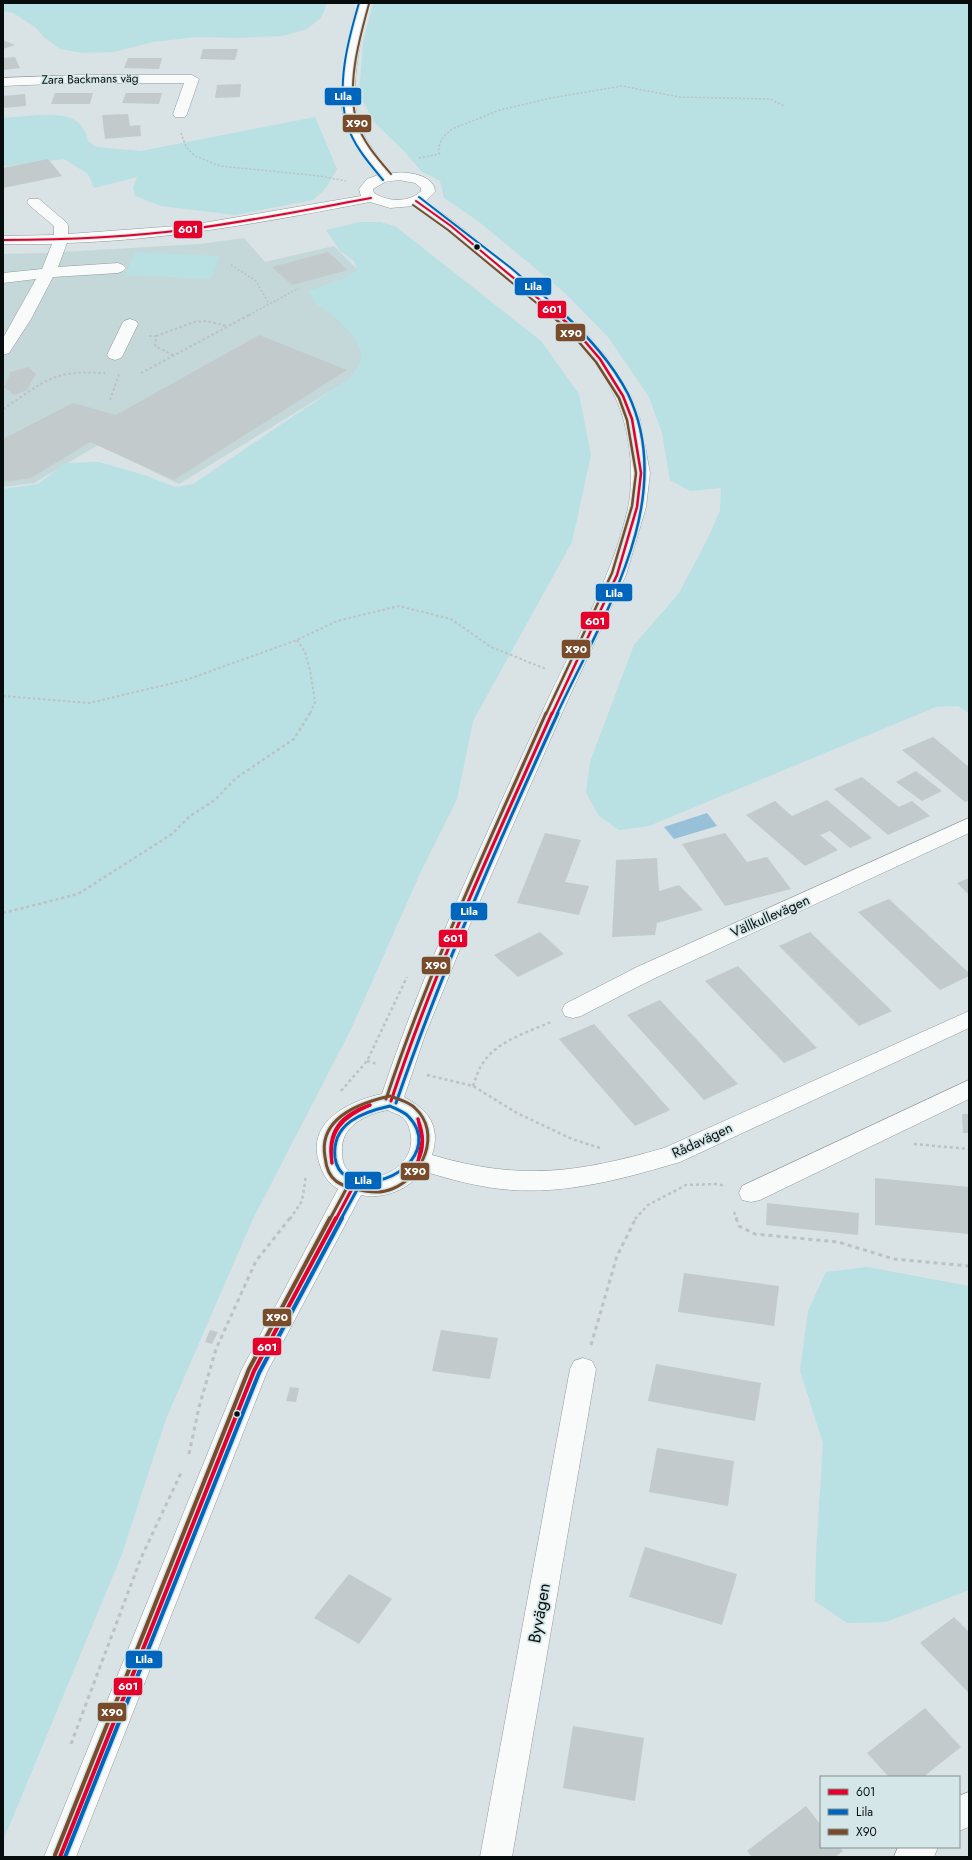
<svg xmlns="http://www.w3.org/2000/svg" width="972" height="1860" font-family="Jost,sans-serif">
  <rect width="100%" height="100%" fill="#d9e2e4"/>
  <polygon fill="#c4d7d9" points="244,238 265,262 334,246 359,271 383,352 353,377 179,484 98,445 34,483 3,487 3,254 45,253 200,244"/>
  <g fill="#b9e0e3">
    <polygon points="3,3 327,3 321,18 307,29 283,36 239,38 197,37 153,42 114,52 83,53 60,49 44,37 35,27 13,13 3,11"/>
    <polygon points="373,3 969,3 969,713 958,706 936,707 649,826 619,830 599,816 586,793 590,762 634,645 679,593 707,540 720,511 721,488 690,491 670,480 662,433 649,397 608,337 565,293 478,221 444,198 440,181 421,171 404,151 374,122 359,94 363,43"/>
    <path d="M 39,115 C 63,115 82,114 88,141 L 96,147 L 141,151 L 315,117 L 337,169 L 326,188 L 313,200 L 235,215 L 161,206 L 135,196 L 133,188 L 137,177 L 94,188 L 88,174 L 64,159 L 3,167 L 3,118 Z"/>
    <polygon points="360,222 380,222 395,226 541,341 579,394 591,455 572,542 473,721 457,799 422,869 352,1027 253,1219 166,1419 122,1554 3,1841 3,489 38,484 65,463 99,462 144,475 175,487 193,484 350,378 361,362 361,352 354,337 335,317 314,303 309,291 343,278 357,271 354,261 340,251 326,230"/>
    <polygon points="135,252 220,256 211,279 125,275"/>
    <polygon points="867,1267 969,1286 969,1590 886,1622 847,1623 815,1601 816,1554 823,1443 800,1371 808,1311 826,1272"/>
  </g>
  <polygon fill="#97c0d9" points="707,813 717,826 674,839 664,827"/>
  <g fill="#c3cacc">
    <polygon points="3,40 15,45 3,49"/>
    <polygon points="203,49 238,49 235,60 200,59"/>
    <polygon points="15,57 20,68 3,70 3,58"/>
    <polygon points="128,58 162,58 159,69 124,68"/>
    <polygon points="241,84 240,97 215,98 217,85"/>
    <polygon points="55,93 93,93 90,104 51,104"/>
    <polygon points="126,93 162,93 159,104 122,103"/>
    <polygon points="25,94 26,106 3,108 3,96"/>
    <polygon points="128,114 130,126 140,125 141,136 105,139 102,115"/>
    <polygon points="48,159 62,176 3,188 3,168"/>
    <polygon points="328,252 348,270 292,285 272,267"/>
    <polygon points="259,335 347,370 174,480 90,442 31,478 3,482 3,439 73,403 116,415"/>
    <polygon points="28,367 36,374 27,390 14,395 4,387 11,372"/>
    <polygon points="933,737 969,767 969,801 965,802 902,750"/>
    <polygon points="916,771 942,791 922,801 896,782"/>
    <polygon points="862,777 899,807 912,801 930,816 888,835 834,789"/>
    <polygon points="827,800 872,838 850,848 830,831 820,835 838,850 805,866 746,815 775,801 792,816"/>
    <polygon points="545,833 581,840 565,882 589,886 579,915 517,903"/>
    <polygon points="725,833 747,862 767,857 791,889 725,906 682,844"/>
    <polygon points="657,858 659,891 679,885 703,910 657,923 655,935 612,937 616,860"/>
    <polygon points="969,878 969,895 957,883"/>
    <polygon points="889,899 969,973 969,976 940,990 858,912"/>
    <polygon points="540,932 564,954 518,977 494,955"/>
    <polygon points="810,932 892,1011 859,1026 779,946"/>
    <polygon points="738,966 817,1048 784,1063 705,981"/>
    <polygon points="660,1000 738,1084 704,1100 627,1015"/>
    <polygon points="594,1024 670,1110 635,1126 559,1039"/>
    <polygon points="962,1114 969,1114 969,1133 963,1133"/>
    <polygon points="875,1178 969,1187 969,1234 875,1225"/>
    <polygon points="767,1203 859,1213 858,1235 766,1225"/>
    <polygon points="684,1273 779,1286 774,1326 678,1312"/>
    <polygon points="210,1330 218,1332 212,1344 205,1342"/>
    <polygon points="441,1330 498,1338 490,1379 432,1371"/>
    <polygon points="656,1364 761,1383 755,1421 648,1401"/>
    <polygon points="290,1387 299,1388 296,1402 286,1401"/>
    <polygon points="657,1448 734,1461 728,1506 649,1492"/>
    <polygon points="645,1547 737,1574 722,1625 629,1597"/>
    <polygon points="349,1574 392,1599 359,1644 314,1618"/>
    <polygon points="954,1617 969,1632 969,1693 920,1643"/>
    <polygon points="925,1708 961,1747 923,1777 889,1777 867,1753"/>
    <polygon points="573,1726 644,1738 635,1801 563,1788"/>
    <polygon points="806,1806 821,1825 821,1847 840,1847 843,1851 835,1857 752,1857 747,1851"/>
  </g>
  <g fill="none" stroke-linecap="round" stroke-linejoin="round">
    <g stroke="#93999a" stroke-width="1">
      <g id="minor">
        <path d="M 358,3 L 370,3 C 361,36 348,91 359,124 C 366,142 379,158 391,173 C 405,171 435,174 435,192 L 426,201 L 456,223 L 549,299 L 582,328 L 606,356 L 631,396 L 640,419 L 650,473 L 646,507 L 626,575 L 565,706 L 475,912 L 425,1035 L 404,1097 C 429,1110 441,1127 432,1155 C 520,1181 577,1173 664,1148 L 969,1011 L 969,1028 L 680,1162 C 626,1178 569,1194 512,1190 C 482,1188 452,1180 423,1171 C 409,1189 384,1200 361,1195 L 267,1372 L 76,1857 L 44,1857 L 241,1371 L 338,1189 C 329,1184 323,1175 320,1165 C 304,1123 348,1101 382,1094 C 426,962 486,835 544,708 C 574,642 612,579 628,508 C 635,474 630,428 615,397 C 591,346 545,311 503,276 C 474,252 445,228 414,206 L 390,208 L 370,202 C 270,221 170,240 67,243 L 58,267 L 118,263 L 123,265 L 126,268 L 123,271 L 118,273 L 53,277 L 31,319 L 9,353 L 3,355 L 3,338 L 36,279 L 3,283 L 3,273 L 42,269 L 52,244 L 3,244 L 3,236 L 54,235 L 54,226 L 29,205 L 27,202 L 29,199 L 39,199 L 66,222 L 68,225 L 68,234 L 191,225 L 361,196 L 359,189 L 367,179 L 378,175 C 365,160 352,143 345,124 C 335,91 348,35 358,3 ZM 399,180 L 415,183 L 421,188 L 421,191 C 409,203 388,202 374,193 L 373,189 L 385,182 ZM 388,1110 C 393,1113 398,1114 402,1117 C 408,1122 410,1129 411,1136 C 414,1163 385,1182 360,1176 C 355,1174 351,1173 347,1169 C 343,1165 342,1158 342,1152 C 340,1126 366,1114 388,1110 Z"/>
        <polygon points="77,75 192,75 199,79 187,114 185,117 175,117 173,114 184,83 77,83 3,86 3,78"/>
        <polygon points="130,319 136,321 138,324 123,355 121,358 115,360 109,358 107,355 122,324 124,321"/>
        <polygon points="969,818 969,833 653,979 581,1016 573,1018 565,1016 562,1010 565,1004 637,967"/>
        <polygon points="969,1080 969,1099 760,1200 751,1202 742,1200 739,1193 742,1186"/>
        <polygon points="583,1358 592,1361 596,1369 512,1857 480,1857 570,1369 574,1361"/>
        <polygon points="969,1792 969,1827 959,1831 959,1796"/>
        <polygon points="898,1847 938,1847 934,1857 894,1857"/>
      </g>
    </g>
    <g stroke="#bec1c2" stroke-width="1.5" stroke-dasharray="2 2" stroke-linecap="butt">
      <polyline points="181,133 186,147 195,156 220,166 320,176 346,181"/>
      <path d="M 419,158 L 439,154 C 438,142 443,136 452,129 L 500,110 L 551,98 L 622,86 L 679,97 L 770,99 L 784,106"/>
      <polyline points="231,265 256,281 269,304"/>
      <polyline points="249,315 299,288"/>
    </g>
    <g stroke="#bec1c2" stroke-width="2" stroke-dasharray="2.5 2.5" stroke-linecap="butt">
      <polyline points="149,336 156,336 155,346 173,355"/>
      <polyline points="156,336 194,322 206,321 227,326"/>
      <polyline points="141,373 251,314"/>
      <polyline points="110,400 119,374"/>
      <path d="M 3,409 C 46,381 50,370 105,373"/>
      <polyline points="297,640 305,652 310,670 315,702 310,714"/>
      <polyline points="3,696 89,703 186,680 297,640 337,621 399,606 451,619 491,647 546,669"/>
    </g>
    <g stroke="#bec1c2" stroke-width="2.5" stroke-dasharray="3 3" stroke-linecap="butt">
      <polyline points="3,913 78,894 172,834 190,816 215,800 236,778 294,739 310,713"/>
      <polyline points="367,1061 377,1064"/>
      <polyline points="427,1075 473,1086 517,1113 572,1139 600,1148"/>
      <path d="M 473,1086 C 476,1078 478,1070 483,1063 C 497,1041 528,1032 551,1022"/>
      <polyline points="341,1091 367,1061 407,977"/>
      <polyline points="914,1144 969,1149"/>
      <polyline points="734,1212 737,1219"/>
      <polyline points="290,1219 302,1201 306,1175"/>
      <polyline points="635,1219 648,1205 686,1185 716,1184 726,1186"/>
    </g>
    <g stroke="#bec1c2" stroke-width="3" stroke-dasharray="4 4" stroke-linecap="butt">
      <polyline points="736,1218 739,1226 755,1234 838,1242 894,1259 969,1266"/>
      <polyline points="591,1345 617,1256 636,1218"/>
      <polyline points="189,1454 199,1407 216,1349 256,1261 290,1218"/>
      <polyline points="71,1744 141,1558 181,1473"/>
    </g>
    <use href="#minor" fill="#f9fbfb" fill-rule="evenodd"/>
    <g stroke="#d4e6e8" stroke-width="4">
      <g id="bus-1-far3">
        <polyline points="416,201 451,226 558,315"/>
        <path d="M 3,240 C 66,240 129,237 191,229 C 251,221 311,209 371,198"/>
      </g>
    </g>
    <g stroke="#d4e6e8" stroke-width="5">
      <polyline id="bus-1-far2" points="552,714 617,575 637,507 641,473 632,419 623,396 600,359 576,331 557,314"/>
    </g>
    <g stroke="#d4e6e8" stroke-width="6">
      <g id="bus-1-far1">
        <path d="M 391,1101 C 435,968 495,841 552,713"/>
        <polyline points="418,1119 422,1140 418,1161"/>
        <path d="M 418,1119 C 424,1134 425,1147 418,1161"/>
        <path d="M 332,1163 C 326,1131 341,1115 370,1105"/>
        <path d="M 332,1163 C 328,1131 342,1117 370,1105"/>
        <polyline points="336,1219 354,1185"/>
      </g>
    </g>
    <g stroke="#d4e6e8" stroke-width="7">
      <polyline id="bus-1" points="60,1857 254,1371 336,1218"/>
    </g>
    <g stroke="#d4e6e8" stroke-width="4">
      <g id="bus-2-far3">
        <path d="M 359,3 C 348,40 336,85 347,124 C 353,145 369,163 383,180"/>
        <polyline points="419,197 511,268 566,315"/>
      </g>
    </g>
    <g stroke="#d4e6e8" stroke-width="5">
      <path id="bus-2-far2" d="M 557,714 C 601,619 679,500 628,394 C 612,363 589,338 564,314"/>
    </g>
    <g stroke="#d4e6e8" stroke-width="6">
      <g id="bus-2-far1">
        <path d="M 396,1103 C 442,970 499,841 558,713"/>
        <path d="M 390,1106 C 396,1109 404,1112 408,1116 C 443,1151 386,1197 346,1176 C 339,1172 336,1164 335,1158 C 331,1123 363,1112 390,1106 Z"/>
        <polyline points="341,1219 358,1188"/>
      </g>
    </g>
    <g stroke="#d4e6e8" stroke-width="7">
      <polyline id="bus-2" points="65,1857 259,1373 342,1218"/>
    </g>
    <g stroke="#d4e6e8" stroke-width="4">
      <g id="bus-3-far3">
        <path d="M 369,4 C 359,40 346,86 357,123 C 363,142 378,159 391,174"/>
        <polyline points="413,205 448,230 551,315"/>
      </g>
    </g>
    <g stroke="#d4e6e8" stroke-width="5">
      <polyline id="bus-3-far2" points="546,714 612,573 632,506 636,473 627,420 619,398 596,362 572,334 550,314"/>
    </g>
    <g stroke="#d4e6e8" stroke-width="6">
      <g id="bus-3-far1">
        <path d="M 390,1096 C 359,1103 318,1118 325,1157 C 326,1166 329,1176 336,1181 C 342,1186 349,1187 356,1189 C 367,1192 380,1194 392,1189 C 423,1177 442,1133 415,1108 C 409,1102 400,1100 393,1097"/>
        <path d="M 386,1099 C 430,967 490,840 546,713"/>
        <polyline points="330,1219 350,1182"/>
      </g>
    </g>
    <g stroke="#d4e6e8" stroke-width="7">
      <polyline id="bus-3" points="55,1855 249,1369 330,1218"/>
    </g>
    <use href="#bus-1-far3" stroke="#e4002b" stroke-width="2"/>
    <use href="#bus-1-far2" stroke="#e4002b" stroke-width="2.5"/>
    <use href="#bus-1-far1" stroke="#e4002b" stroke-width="3"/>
    <use href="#bus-1" stroke="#e4002b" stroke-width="4"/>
    <use href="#bus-2-far3" stroke="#0065bd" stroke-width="2"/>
    <use href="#bus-2-far2" stroke="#0065bd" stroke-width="2.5"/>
    <use href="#bus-2-far1" stroke="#0065bd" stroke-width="3"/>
    <use href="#bus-2" stroke="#0065bd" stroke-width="4"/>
    <use href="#bus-3-far3" stroke="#7a4b2a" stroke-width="2"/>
    <use href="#bus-3-far2" stroke="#7a4b2a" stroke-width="2.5"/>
    <use href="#bus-3-far1" stroke="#7a4b2a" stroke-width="3"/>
    <use href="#bus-3" stroke="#7a4b2a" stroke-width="4"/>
  </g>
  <g fill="#070d0d" stroke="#d4e6e8" stroke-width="1.5">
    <circle cx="477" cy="247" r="3.5"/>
    <circle cx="237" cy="1414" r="3.5"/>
  </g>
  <g text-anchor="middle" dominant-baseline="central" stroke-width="3.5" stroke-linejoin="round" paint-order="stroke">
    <g font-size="12" fill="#070d0d" stroke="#d4e6e8">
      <text transform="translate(90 79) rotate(-1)">Zara Backmans väg</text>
    </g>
    <g font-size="14" fill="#070d0d" stroke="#d4e6e8">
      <text transform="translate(770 916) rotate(-24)">Vällkullevägen</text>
      <text transform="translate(702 1140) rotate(-25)">Rådavägen</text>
    </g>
    <g font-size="17" fill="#070d0d" stroke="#d4e6e8">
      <text transform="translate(539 1613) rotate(-80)">Byvägen</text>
    </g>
  </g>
  <g stroke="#d4e6e8" stroke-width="1.5">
    <rect x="324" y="87" width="38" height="19" rx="4" fill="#0065bd"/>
    <rect x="342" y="114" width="30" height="19" rx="4" fill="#7a4b2a"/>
    <rect x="173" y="220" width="30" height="19" rx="4" fill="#e4002b"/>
    <rect x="514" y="277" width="38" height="19" rx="4" fill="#0065bd"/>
    <rect x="537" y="300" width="30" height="19" rx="4" fill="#e4002b"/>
    <rect x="555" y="323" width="31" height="19" rx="4" fill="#7a4b2a"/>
    <rect x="595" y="583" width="38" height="19" rx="4" fill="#0065bd"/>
    <rect x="580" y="611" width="30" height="19" rx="4" fill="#e4002b"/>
    <rect x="561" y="639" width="30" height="20" rx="4" fill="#7a4b2a"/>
    <rect x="450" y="902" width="38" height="19" rx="4" fill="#0065bd"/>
    <rect x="438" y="929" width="30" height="19" rx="4" fill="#e4002b"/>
    <rect x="421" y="956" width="30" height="19" rx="4" fill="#7a4b2a"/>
    <rect x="400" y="1162" width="30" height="19" rx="4" fill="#7a4b2a"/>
    <rect x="344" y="1171" width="38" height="19" rx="4" fill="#0065bd"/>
    <rect x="262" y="1308" width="30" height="19" rx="4" fill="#7a4b2a"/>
    <rect x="252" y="1337" width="30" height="19" rx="4" fill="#e4002b"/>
    <rect x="125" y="1650" width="38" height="19" rx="4" fill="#0065bd"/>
    <rect x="113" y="1677" width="30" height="19" rx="4" fill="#e4002b"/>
    <rect x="97" y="1702" width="30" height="20" rx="4" fill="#7a4b2a"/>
  </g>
  <g font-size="11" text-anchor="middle" font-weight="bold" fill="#fff">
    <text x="343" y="100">Lila</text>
    <text x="357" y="127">X90</text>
    <text x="188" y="233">601</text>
    <text x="533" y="290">Lila</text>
    <text x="552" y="313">601</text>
    <text x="571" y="337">X90</text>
    <text x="614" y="597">Lila</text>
    <text x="595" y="625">601</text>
    <text x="576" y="653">X90</text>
    <text x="469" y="915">Lila</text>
    <text x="453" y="942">601</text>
    <text x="436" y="969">X90</text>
    <text x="415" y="1175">X90</text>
    <text x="363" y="1184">Lila</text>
    <text x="277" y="1321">X90</text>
    <text x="267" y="1351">601</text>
    <text x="144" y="1663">Lila</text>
    <text x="128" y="1690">601</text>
    <text x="112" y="1716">X90</text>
  </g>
  <rect width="972" height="1860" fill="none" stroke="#070d0d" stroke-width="8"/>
  <rect x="820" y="1776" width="140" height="72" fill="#d4e6e8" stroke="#828f90"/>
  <rect x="828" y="1789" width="20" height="6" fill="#e4002b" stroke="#828f90"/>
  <text x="856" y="1796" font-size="12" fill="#070d0d">601</text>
  <rect x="828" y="1809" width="20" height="6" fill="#0065bd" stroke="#828f90"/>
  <text x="856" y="1816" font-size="12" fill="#070d0d">Lila</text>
  <rect x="828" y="1829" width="20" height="6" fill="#7a4b2a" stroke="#828f90"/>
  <text x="856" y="1836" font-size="12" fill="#070d0d">X90</text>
</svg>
